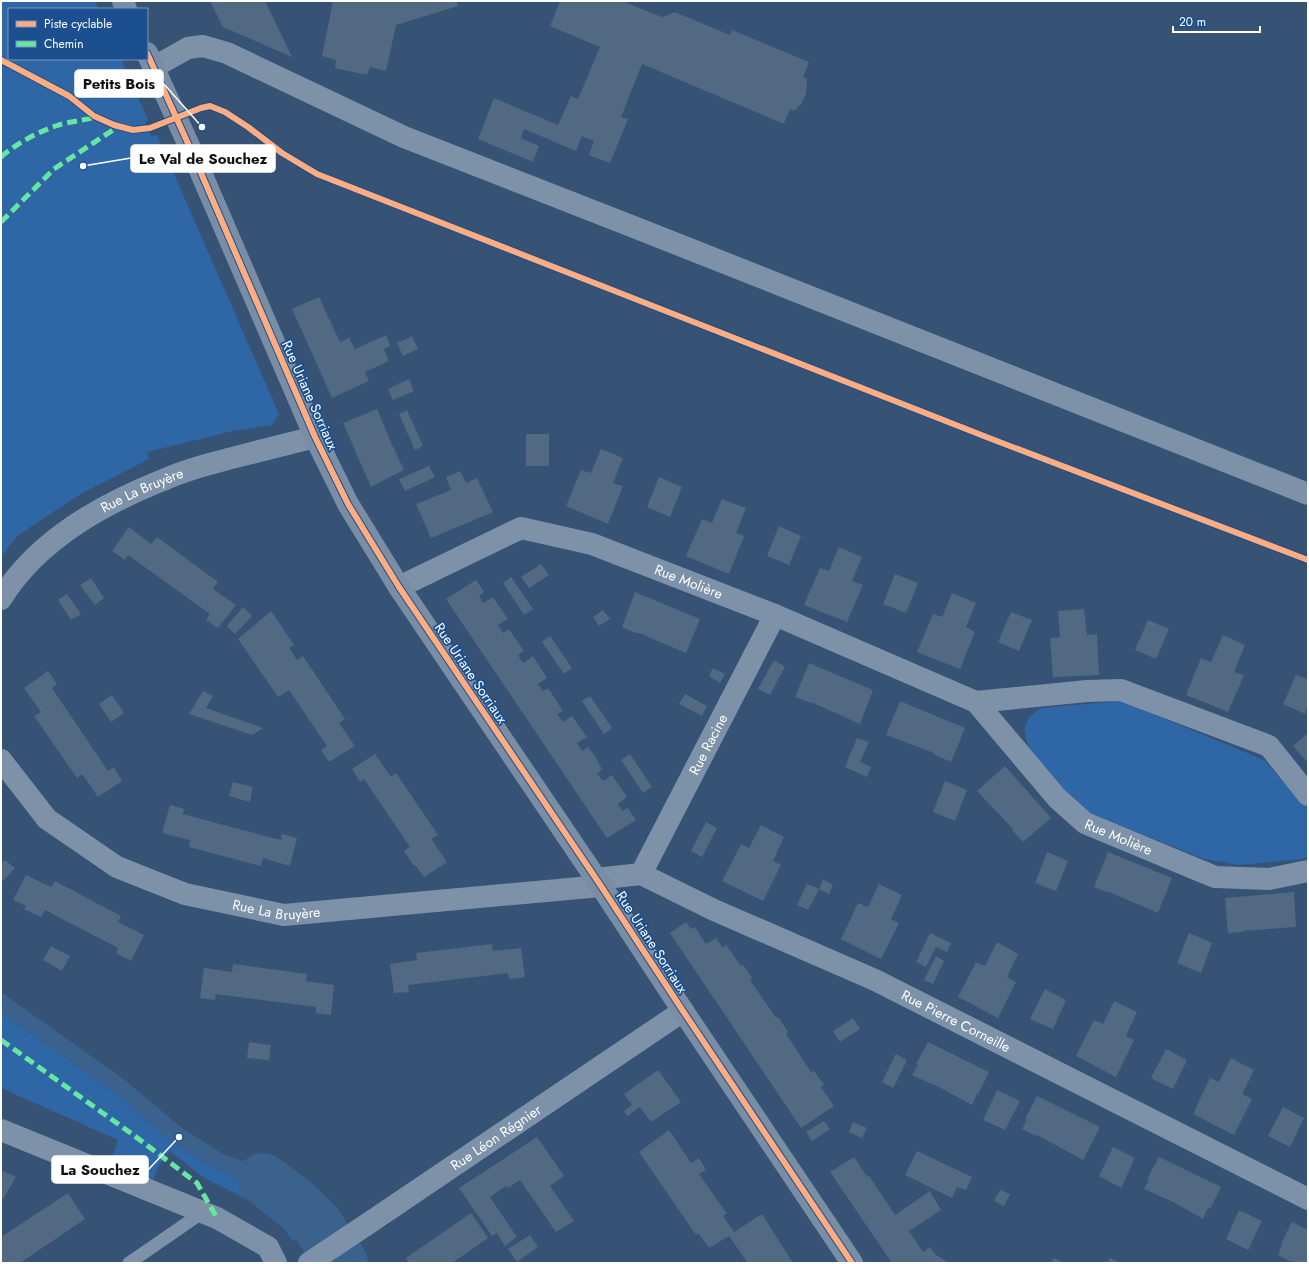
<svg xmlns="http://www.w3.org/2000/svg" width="1309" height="1264" font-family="Jost,sans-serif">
  <rect width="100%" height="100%" fill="#365274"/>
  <g fill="#2f66a5">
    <polygon points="1,1 95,1 99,9 9,9 9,59 121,59 148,120 145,122 151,136 157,135 279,414 272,425 233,431 147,452 149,459 79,495 17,536 1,557"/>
    <polygon points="1122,701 1264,760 1308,809 1308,856 1303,859 1239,865 1204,859 1076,808 1037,766 1027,743 1024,729 1029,717 1040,708"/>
    <polygon points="1,1012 117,1094 172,1142 206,1163 279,1199 293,1212 306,1232 293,1241 284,1229 248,1200 204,1178 170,1151 159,1165 153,1180 110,1163 118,1140 1,1088"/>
  </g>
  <polygon fill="#3b618d" points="1,992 125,1080 182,1128 223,1154 272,1171 308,1198 325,1219 306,1232 293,1212 279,1199 206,1163 172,1142 117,1094 1,1012"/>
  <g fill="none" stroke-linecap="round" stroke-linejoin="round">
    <polyline stroke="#3b618d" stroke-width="52" points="263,1179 293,1201 317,1224 342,1263"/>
  </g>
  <g fill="#526984">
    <polygon points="210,1 265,1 292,57 223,27"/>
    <polygon points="333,1 457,1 458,6 396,25 386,71 370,67 367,75 335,68 336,60 322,56"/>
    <polygon points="560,1 622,1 662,17 675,12 730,35 732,30 809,62 803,77 807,79 806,94 801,104 794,111 790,109 784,124 642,64 621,117 628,119 610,163 589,155 594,141 582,136 576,151 524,129 521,138 539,146 533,162 478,139 494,98 558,125 571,96 578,99 600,47 550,26"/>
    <polygon points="319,297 340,342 349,338 355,349 386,335 390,346 384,349 389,361 365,372 369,381 332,398 292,309"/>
    <polygon points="412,336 418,349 403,356 397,343"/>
    <polygon points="409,379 414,391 393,400 388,389"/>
    <polygon points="377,409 390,440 404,470 371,487 343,423"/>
    <polygon points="407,410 423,446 415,450 399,414"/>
    <rect x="526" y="434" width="23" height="32"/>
    <polygon points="601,449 623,458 613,483 623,486 608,524 566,506 581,470 591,473"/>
    <polygon points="429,466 435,477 405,491 399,479"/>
    <polygon points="460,471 466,483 477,478 493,512 431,538 416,504 451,490 446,477"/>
    <polygon points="659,477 682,487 670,517 647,507"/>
    <polygon points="722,499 746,508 736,533 744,536 729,574 686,556 702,519 712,523"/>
    <polygon points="779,526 801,536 789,565 767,556"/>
    <polygon points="129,527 151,544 157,537 218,582 213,589 236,605 218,628 206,620 210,614 128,555 125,560 112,551"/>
    <polygon points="839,547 862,557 852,581 863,585 847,622 804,605 820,568 829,571"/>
    <polygon points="541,564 549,575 529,588 521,577"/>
    <polygon points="895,574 918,583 906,613 883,604"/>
    <polygon points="511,577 533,609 524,615 503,583"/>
    <polygon points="91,578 104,598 95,605 80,585"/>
    <polygon points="476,580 484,592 479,596 483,603 493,597 508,619 498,625 503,633 509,629 524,651 518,655 523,663 533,656 547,678 538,684 543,691 548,688 563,711 557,714 563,722 572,716 587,737 577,743 582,751 588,747 596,758 602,769 597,774 603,781 612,775 627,797 618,804 622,811 628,808 636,820 607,838 446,599"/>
    <polygon points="635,592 700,619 686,653 639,633 638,634 622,627"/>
    <polygon points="952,593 976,603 966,627 975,632 960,669 917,652 933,614 942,617"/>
    <polygon points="67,594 81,614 71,620 58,600"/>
    <polygon points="243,607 252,616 235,634 227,626"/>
    <polygon points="1084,609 1087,635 1097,634 1099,675 1053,677 1050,638 1060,637 1058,611"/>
    <polygon points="603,610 610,619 599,626 593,617"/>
    <polygon points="271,611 294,645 289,648 297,660 303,656 345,719 339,723 355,746 329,762 321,750 327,746 289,690 278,697 238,639"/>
    <polygon points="1011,612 1032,620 1019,651 998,642"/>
    <polygon points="1148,620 1169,629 1156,659 1135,650"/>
    <polygon points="1223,635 1245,645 1234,672 1244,675 1228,712 1186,695 1201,658 1211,662"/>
    <polygon points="550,636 572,668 564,674 542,642"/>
    <polygon points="774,660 785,667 770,695 758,689"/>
    <polygon points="809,663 873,690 860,724 811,702 811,703 795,697"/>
    <polygon points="713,668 725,674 720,683 709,676"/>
    <polygon points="48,671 57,684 52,688 108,771 114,767 122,781 98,797 82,774 77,778 34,716 41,712 24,688"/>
    <polygon points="1296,675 1308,679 1308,706 1305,714 1283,704"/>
    <polygon points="203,691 213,696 206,708 263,728 252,735 189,714"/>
    <polygon points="685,694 707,706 702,716 679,704"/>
    <polygon points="112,695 124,713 111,722 99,704"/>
    <polygon points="590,696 612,728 604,734 582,701"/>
    <polygon points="900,701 965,728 951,762 933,754 934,753 886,735"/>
    <polygon points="1308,733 1308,763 1293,746"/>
    <polygon points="857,738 869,742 860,762 871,767 867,777 845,767"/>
    <polygon points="375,754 391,777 396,773 438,835 431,839 447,862 424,877 415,865 414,866 404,851 410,847 364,779 360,782 352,769"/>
    <polygon points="630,754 652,787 643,793 621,760"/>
    <polygon points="1005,766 1051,818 1023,842 1012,830 1013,829 977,791"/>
    <polygon points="945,781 967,790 955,821 933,812"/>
    <polygon points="233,782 253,787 250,802 229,796"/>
    <polygon points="170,805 184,809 183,814 231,827 281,840 282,834 297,838 290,866 263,858 261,866 189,847 190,840 162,833"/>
    <polygon points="706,822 717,828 702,857 691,851"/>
    <polygon points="761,825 784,837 773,861 781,865 763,901 722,881 741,844 749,848"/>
    <polygon points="1047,852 1068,861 1056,891 1035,883"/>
    <polygon points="1108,852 1172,878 1158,913 1109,892 1109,893 1094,887"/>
    <polygon points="5,860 15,868 1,883 1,864"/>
    <polygon points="26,875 51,887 55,881 121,916 118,922 144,935 131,961 116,953 118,948 45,910 41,917 24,909 26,906 13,900"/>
    <polygon points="823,879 833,885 829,894 819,889 808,910 797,905 807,884 819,889"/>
    <polygon points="879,884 902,895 891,919 899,923 881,959 841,939 858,903 868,907"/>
    <polygon points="1294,892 1296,927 1244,931 1243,932 1228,933 1225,898"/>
    <polygon points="686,922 691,929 695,927 706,944 716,938 723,948 726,945 741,966 743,965 752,978 750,980 776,1018 778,1017 788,1032 786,1034 811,1072 814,1071 824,1085 821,1087 834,1106 801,1128 670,933"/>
    <polygon points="930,933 951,943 947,952 936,947 926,967 916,962"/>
    <polygon points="1189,933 1212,943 1201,973 1177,963"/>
    <polygon points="997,942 1018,954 1007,977 1016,982 998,1018 958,997 976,962 985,966"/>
    <polygon points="492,944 493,951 521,948 525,977 509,979 508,973 408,985 409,992 394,993 390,964 417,960 416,953"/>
    <polygon points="51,946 70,956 62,971 43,960"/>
    <polygon points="936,956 944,961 933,984 924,980"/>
    <polygon points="233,964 307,974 306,981 334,985 331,1015 316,1013 316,1007 216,994 215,1000 200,998 204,968 232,972"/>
    <polygon points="1045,989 1066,1000 1053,1029 1030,1019"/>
    <polygon points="1114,1001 1137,1012 1126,1036 1134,1040 1116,1077 1076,1056 1094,1020 1103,1024"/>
    <polygon points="853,1018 860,1029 840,1042 833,1031"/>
    <polygon points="249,1042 271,1045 269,1060 247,1058"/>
    <polygon points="928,1042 989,1072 978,1095 977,1094 972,1105 943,1089 912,1075 918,1065 916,1064"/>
    <polygon points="1166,1049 1187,1060 1173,1089 1151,1078"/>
    <polygon points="896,1054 907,1060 893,1088 882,1082"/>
    <polygon points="1231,1058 1254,1070 1242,1094 1252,1099 1234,1135 1193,1114 1210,1078 1219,1082"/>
    <polygon points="658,1070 681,1102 651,1122 640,1107 627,1116 624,1111 632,1105 624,1094"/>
    <polygon points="997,1090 1020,1101 1005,1130 983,1120"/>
    <polygon points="1037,1096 1100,1127 1083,1160 1037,1135 1036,1136 1022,1129 1027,1119 1025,1119"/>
    <polygon points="1283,1107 1304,1118 1290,1147 1268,1136"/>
    <polygon points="824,1121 830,1129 812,1141 806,1132"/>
    <polygon points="853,1122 867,1128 862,1138 849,1132"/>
    <polygon points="669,1130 691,1163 699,1158 706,1170 699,1174 727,1214 723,1216 734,1232 762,1214 793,1263 748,1263 729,1236 709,1248 698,1233 696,1235 639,1152"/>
    <polygon points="537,1137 564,1176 550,1186 574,1221 556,1232 520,1180 508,1188 506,1186 490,1197 517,1237 505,1246 497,1233 492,1236 459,1188"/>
    <polygon points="1113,1147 1135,1158 1121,1188 1099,1176"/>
    <polygon points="917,1151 972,1177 966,1190 957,1187 952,1198 905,1175"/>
    <polygon points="854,1157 867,1177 869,1176 895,1215 930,1191 941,1210 909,1231 923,1252 930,1247 935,1254 949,1263 892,1263 830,1172"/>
    <polygon points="1159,1157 1221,1187 1210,1209 1208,1208 1203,1219 1175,1203 1144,1189 1149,1179 1147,1179"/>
    <polygon points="3,1171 16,1177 3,1199 1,1198 1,1175"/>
    <polygon points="1000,1190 1010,1194 1004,1206 994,1201"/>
    <polygon points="68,1193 85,1219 20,1263 1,1263 1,1237"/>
    <polygon points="1239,1210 1262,1221 1248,1250 1226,1239"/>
    <polygon points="471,1213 488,1238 452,1263 409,1263 406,1258"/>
    <polygon points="1292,1222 1308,1230 1308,1263 1297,1263 1292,1261 1291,1262 1278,1255 1282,1245 1281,1244"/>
    <polygon points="530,1235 538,1247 517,1262 508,1249"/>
    <polygon points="1054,1258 1064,1263 1051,1263"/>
    <polygon points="1110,1258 1121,1263 1107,1263"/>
  </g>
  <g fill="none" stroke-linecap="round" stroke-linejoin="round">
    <polyline stroke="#7d92a8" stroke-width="13" points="129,1263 203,1212"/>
    <g stroke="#7d92a8" stroke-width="22">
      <polyline points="154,67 188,48 203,46 227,53 404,137 644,231 1308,494"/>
      <path id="s1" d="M 399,587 L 521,528 L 592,544 L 775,615 L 976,702 L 1057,798 L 1085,823 L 1215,877 L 1269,879 L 1308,871"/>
      <path id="s2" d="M 1,599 C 38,539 104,503 168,478 C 188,469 210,464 232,458 C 259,451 287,444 315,437"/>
      <polyline points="976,702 1087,691 1121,690 1269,746 1308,795"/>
      <path id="s3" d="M 1,760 L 47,819 L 117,867 L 185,894 L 284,915 L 601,886"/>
      <path id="s4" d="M 641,874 L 775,615"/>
      <path id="s5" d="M 596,879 L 641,874 L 714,910 L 875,980 L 1308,1199"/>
      <polyline points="1,1130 217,1218 268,1247 276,1263"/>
      <path id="s6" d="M 309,1263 L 363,1227 L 683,1011"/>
    </g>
    <g stroke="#798da4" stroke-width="22">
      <polyline points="123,1 126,9"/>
      <polyline points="147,53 195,159 315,437 348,504 399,587 601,886 683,1011 852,1263"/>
    </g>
    <g stroke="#66e7a1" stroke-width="5" stroke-dasharray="10 5" stroke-linecap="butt">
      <path d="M 1,157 C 17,143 41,130 62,124 C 74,121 85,120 96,117"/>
      <polyline points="1,222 54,169 119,126"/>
      <polyline points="1,1040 132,1134 197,1183 217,1218"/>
    </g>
    <g stroke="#1b4f8f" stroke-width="8">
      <g id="cycleway">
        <polyline points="147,53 195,159 315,437 348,504 399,587 601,886 683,1011 852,1263"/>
        <polyline points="1,60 69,96 94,116 114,125 133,130 150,128 201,108 210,106 225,112 248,127 282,153 317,174 989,438 1308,560"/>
      </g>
    </g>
    <use href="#cycleway" stroke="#ffac80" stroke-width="6"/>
  </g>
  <g text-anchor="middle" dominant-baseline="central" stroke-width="3.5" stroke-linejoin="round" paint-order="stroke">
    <g font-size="14" fill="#fff" stroke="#1b4f8f">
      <text transform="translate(310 395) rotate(66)">Rue Uriane Sorriaux</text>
      <text stroke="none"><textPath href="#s2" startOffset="181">Rue La Bruyère</textPath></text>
      <text stroke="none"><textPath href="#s1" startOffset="312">Rue Molière</textPath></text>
      <text transform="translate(471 673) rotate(56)">Rue Uriane Sorriaux</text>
      <text stroke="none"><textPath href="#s4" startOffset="146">Rue Racine</textPath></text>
      <text stroke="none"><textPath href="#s1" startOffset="823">Rue Molière</textPath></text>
      <text stroke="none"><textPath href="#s3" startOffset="326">Rue La Bruyère</textPath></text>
      <text transform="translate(652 942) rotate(57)">Rue Uriane Sorriaux</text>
      <text stroke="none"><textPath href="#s5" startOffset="393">Rue Pierre Corneille</textPath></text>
      <text stroke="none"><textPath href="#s6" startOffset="225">Rue Léon Régnier</textPath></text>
    </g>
  </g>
  <path fill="none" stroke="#fff" stroke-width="1.5" d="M202 127L163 83M83 166L131 158M179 1137L148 1170"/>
  <g fill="#fff" stroke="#1b4f8f" stroke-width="1.5">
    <circle cx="202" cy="127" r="4"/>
    <circle cx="83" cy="166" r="4"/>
    <circle cx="179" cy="1137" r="4"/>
  </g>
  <g fill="#fff" stroke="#fff" stroke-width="1.5">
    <rect x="75" y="70" width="88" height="27" rx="4"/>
    <rect x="131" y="145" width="144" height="27" rx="4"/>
    <rect x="52" y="1156" width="96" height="27" rx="4"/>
  </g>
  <g font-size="15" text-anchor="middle" font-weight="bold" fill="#111">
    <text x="119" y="89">Petits Bois</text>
    <text x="203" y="164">Le Val de Souchez</text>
    <text x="100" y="1175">La Souchez</text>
  </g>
  <rect width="1309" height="1264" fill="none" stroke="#ffffff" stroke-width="4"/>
  <rect x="8" y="8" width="140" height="52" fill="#1b4f8f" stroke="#7695bc"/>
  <rect x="16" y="21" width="20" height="6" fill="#ffac80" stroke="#7695bc"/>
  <text x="44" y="28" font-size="12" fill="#ffffff">Piste cyclable</text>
  <rect x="16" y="41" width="20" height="6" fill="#66e7a1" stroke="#7695bc"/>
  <text x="44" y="48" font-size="12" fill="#ffffff">Chemin</text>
  <path d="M1173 26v6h87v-6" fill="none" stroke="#ffffff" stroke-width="2"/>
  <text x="1179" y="26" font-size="12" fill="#ffffff" stroke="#1b4f8f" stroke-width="3" paint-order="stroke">20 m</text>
</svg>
